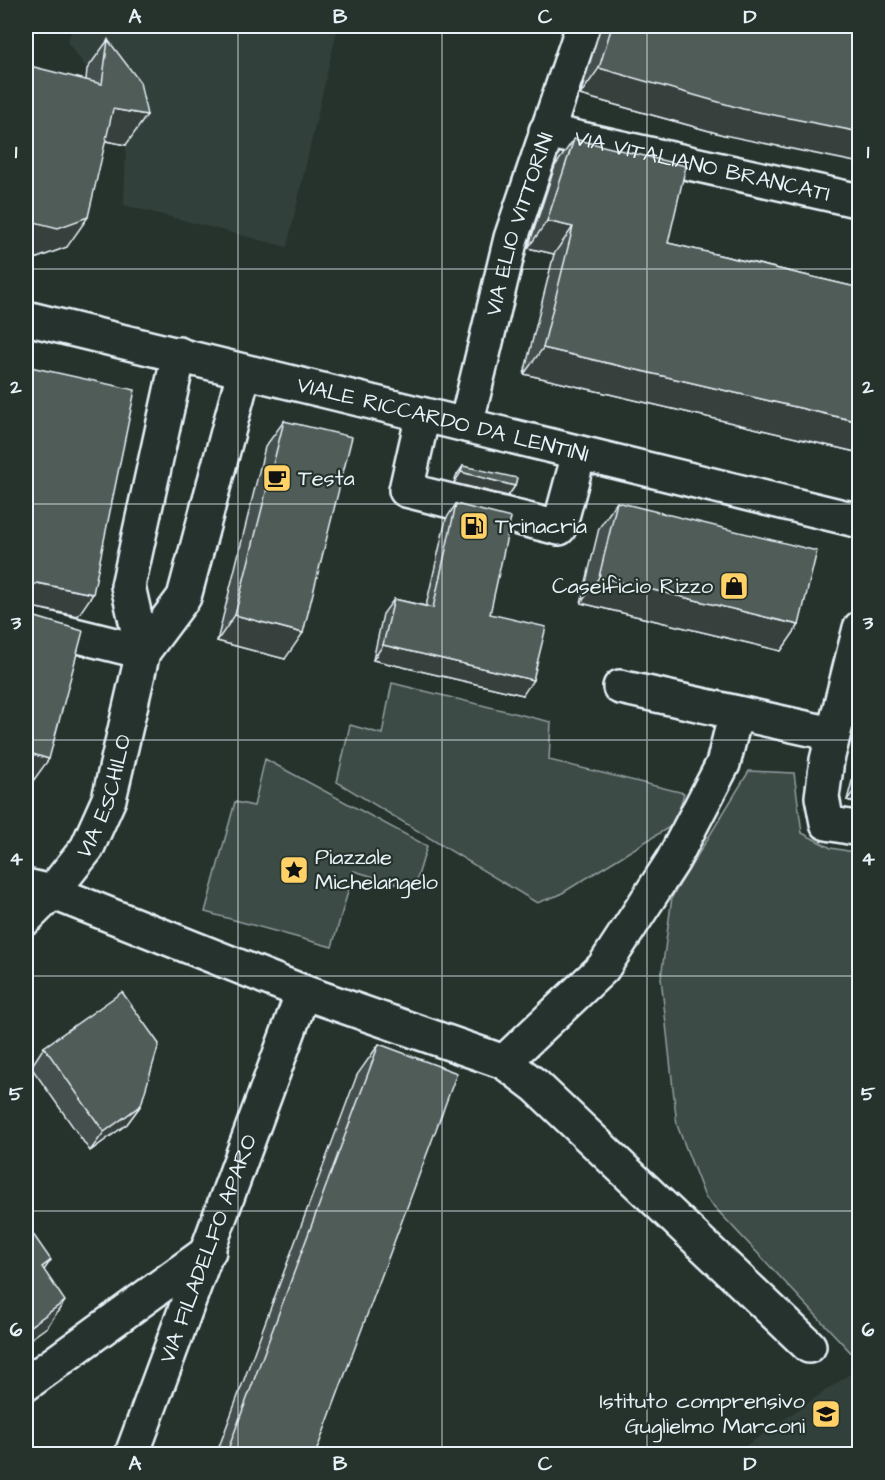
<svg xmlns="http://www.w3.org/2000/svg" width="885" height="1480" font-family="'Architects Daughter',sans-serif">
  <rect width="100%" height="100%" fill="#26332d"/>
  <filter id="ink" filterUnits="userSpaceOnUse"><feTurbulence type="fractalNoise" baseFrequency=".0167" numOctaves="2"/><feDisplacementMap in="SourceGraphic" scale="12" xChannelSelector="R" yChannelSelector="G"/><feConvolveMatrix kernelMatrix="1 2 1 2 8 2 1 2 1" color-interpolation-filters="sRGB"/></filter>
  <g filter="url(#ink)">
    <g fill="#333f3a">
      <polygon points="74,26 338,26 287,247 124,205 126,145 120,112 67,42"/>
      <polygon points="859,1366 859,1454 734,1454 851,1373"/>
    </g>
    <g fill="#3e4b47" stroke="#939ea0" stroke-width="1.5">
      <polygon points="392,683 551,722 549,760 684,793 676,823 559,895 537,903 337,782 350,725 382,734"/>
      <polygon points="265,759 427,846 414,889 354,871 332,947 205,912 235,802 254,806"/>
      <polygon points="749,771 794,773 802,833 831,848 859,853 859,1361 705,1197 677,1125 661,978 672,897"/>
    </g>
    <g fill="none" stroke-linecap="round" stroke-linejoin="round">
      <g stroke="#e8f1f8" stroke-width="38">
        <g id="minor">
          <path id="s1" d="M 546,131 L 860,201"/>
          <polyline points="423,415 406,490 559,528 579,454"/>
          <path id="s2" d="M 466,425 L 511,238 L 583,26"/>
          <polyline points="26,623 143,652"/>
          <polyline points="860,628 827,760 822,797 827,823 860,829"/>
          <polyline points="143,652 128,586 179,354"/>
          <polyline points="620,687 833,734"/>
          <polyline points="26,886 52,892 303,992 504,1062 536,1086 809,1346"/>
          <path id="s3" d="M 26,918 L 52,892 L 87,848 L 109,799 L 143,652 L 184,597 L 244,372"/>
          <polyline points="504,1062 603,968 672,862 723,764 736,713"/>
          <polyline points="26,1384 209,1251"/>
          <path id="s4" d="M 132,1454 L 303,992"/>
        </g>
      </g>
      <g stroke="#e8f1f8" stroke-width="38">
        <g id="major">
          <path id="s5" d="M 26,318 L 860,521"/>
        </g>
      </g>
      <use href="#minor" stroke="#26332d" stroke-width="33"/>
      <use href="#major" stroke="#26332d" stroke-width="33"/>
    </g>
    <g fill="#454f4d" stroke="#e8f1f8" stroke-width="1.5">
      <polygon points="601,26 860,26 724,135 580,95"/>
      <polygon points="108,40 126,145 105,141 67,247 37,258 86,80 87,69"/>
      <polygon points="574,139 668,243 860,288 860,453 524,374 554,254 528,248 555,166"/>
      <polygon points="284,421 285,659 217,641 265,447"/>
      <polygon points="463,466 515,486 508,496 454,483 456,476"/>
      <polygon points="617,502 799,625 781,651 581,603 599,528"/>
      <polygon points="456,504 490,614 523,695 373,660 383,614 394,599 426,606 446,519"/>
      <polygon points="860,751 860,804 847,800"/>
      <polygon points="379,1044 315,1455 216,1455 357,1075"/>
      <polygon points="44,1047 141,1105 127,1124 90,1151 31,1067"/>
    </g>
    <g fill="#38403e" stroke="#e8f1f8" stroke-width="1.5">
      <polygon points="599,68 860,132 860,163 724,135 580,95"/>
      <polygon points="113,109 147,115 126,145 92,138"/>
      <polygon points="88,217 67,247 37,258 26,255 26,220"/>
      <polygon points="547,221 573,227 554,254 528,248"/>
      <polygon points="543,348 860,422 860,453 524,374"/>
      <polygon points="461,472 515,486 508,496 454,483"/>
      <polygon points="599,577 799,625 781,651 581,603"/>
      <polygon points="37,583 93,594 78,616 26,606 26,591 28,588"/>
      <polygon points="235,615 303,633 285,659 217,641"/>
      <polygon points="383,645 533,680 523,695 373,660"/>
      <polygon points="26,752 49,759 33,781 26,778"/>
      <polygon points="860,783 860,804 847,800"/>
      <polygon points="141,1105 127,1124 90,1151 104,1132"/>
      <polygon points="51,1260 33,1286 42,1267"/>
      <polygon points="65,1301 47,1327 26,1342 26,1329"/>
    </g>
    <g fill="#505c59" stroke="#e8f1f8" stroke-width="1.5">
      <polygon points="612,26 860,26 860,132 743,109 599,68"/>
      <polygon points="108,40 140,82 147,115 113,109 88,217 58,228 26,220 26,65 102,84"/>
      <polygon points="574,139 686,166 668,243 860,288 860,422 543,348 573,227 547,221"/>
      <polygon points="26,366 135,390 93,594 37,583 28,588 26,592"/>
      <polygon points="284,421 352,437 303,633 235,615"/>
      <polygon points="463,466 517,478 515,486 461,472"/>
      <polygon points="617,502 817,551 799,625 599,577"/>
      <polygon points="456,504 511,518 490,614 546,627 533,680 383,645 394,599 433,608"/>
      <polygon points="26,610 29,615 83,631 49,759 26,752"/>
      <polygon points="122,992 159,1044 141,1105 104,1132 44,1047"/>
      <polygon points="379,1044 457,1073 315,1455 226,1455"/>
      <polygon points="26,1224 51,1260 42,1267 65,1301 26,1329"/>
    </g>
  </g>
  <path fill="none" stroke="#e8f1f8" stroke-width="1.5" stroke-opacity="0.55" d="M 238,26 L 238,1454M 442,26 L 442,1454M 647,26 L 647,1454M 26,269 L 860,269M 26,504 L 860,504M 26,740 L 860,740M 26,976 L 860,976M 26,1211 L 860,1211"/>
  <defs>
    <g id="cafe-square" transform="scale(1.5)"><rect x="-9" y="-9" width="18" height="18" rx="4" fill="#ffd166" stroke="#26332d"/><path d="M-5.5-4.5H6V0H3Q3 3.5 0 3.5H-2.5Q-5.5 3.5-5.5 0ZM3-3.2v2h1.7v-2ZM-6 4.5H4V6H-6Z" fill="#111"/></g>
    <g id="fuel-square" transform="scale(1.5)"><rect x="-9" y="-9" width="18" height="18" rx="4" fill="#ffd166" stroke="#26332d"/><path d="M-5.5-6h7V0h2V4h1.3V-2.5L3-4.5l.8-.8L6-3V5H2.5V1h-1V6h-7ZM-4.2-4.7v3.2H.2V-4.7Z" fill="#111"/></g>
    <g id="shop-square" transform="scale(1.5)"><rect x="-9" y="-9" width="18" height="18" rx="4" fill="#ffd166" stroke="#26332d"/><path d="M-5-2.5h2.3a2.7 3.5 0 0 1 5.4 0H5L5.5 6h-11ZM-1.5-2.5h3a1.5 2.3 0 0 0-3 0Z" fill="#111"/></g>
    <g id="sight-square" transform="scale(1.5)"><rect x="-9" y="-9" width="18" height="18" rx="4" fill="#ffd166" stroke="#26332d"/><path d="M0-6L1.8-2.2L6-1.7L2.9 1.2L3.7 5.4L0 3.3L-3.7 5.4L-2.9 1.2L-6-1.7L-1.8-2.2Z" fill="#111"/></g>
    <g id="school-square" transform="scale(1.5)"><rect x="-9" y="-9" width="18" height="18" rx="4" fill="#ffd166" stroke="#26332d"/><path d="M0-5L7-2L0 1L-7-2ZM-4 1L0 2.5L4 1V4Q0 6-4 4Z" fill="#111"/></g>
  </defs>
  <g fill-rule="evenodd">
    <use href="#cafe-square" x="277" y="478"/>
    <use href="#fuel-square" x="474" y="526"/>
    <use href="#shop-square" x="734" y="586"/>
    <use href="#sight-square" x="294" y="870"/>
    <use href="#school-square" x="826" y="1414"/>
  </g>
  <g text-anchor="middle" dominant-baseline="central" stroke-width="4.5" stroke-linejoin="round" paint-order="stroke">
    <g font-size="22" fill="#e8f1f8" stroke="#26332d">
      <text stroke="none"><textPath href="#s1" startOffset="160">VIA VITALIANO BRANCATI</textPath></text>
      <text stroke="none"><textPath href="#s2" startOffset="208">VIA ELIO VITTORINI</textPath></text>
      <text stroke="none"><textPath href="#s5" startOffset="429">VIALE RICCARDO DA LENTINI</textPath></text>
      <text stroke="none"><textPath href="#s3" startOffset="148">VIA ESCHILO</textPath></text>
      <text stroke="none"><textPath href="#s4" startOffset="219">VIA FILADELFO APARO</textPath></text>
    </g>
    <g font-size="22" fill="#e8f1f8" stroke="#26332d" text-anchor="start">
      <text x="298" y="478">Testa</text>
      <text x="495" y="526">Trinacria</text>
      <text x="713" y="586" text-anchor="end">Caseificio Rizzo</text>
      <text x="315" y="857">Piazzale<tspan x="315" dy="25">Michelangelo</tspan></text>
      <text x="805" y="1401" text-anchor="end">Istituto comprensivo<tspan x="805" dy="25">Guglielmo Marconi</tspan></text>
    </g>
  </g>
  <rect width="885" height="1480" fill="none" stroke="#26332d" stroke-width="66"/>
  <rect x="33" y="33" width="819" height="1414" fill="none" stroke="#e8f1f8" stroke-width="2"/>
  <g font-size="20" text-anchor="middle" font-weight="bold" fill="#e8f1f8">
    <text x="135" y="23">A</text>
    <text x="340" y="23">B</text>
    <text x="545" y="23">C</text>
    <text x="750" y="23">D</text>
    <text x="16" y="158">1</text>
    <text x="868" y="158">1</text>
    <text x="16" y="393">2</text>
    <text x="868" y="393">2</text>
    <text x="16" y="629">3</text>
    <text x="868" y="629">3</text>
    <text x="16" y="865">4</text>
    <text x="868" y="865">4</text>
    <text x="16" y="1100">5</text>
    <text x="868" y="1100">5</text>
    <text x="16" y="1336">6</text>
    <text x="868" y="1336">6</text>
    <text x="135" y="1470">A</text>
    <text x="340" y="1470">B</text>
    <text x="545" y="1470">C</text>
    <text x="750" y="1470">D</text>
  </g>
</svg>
